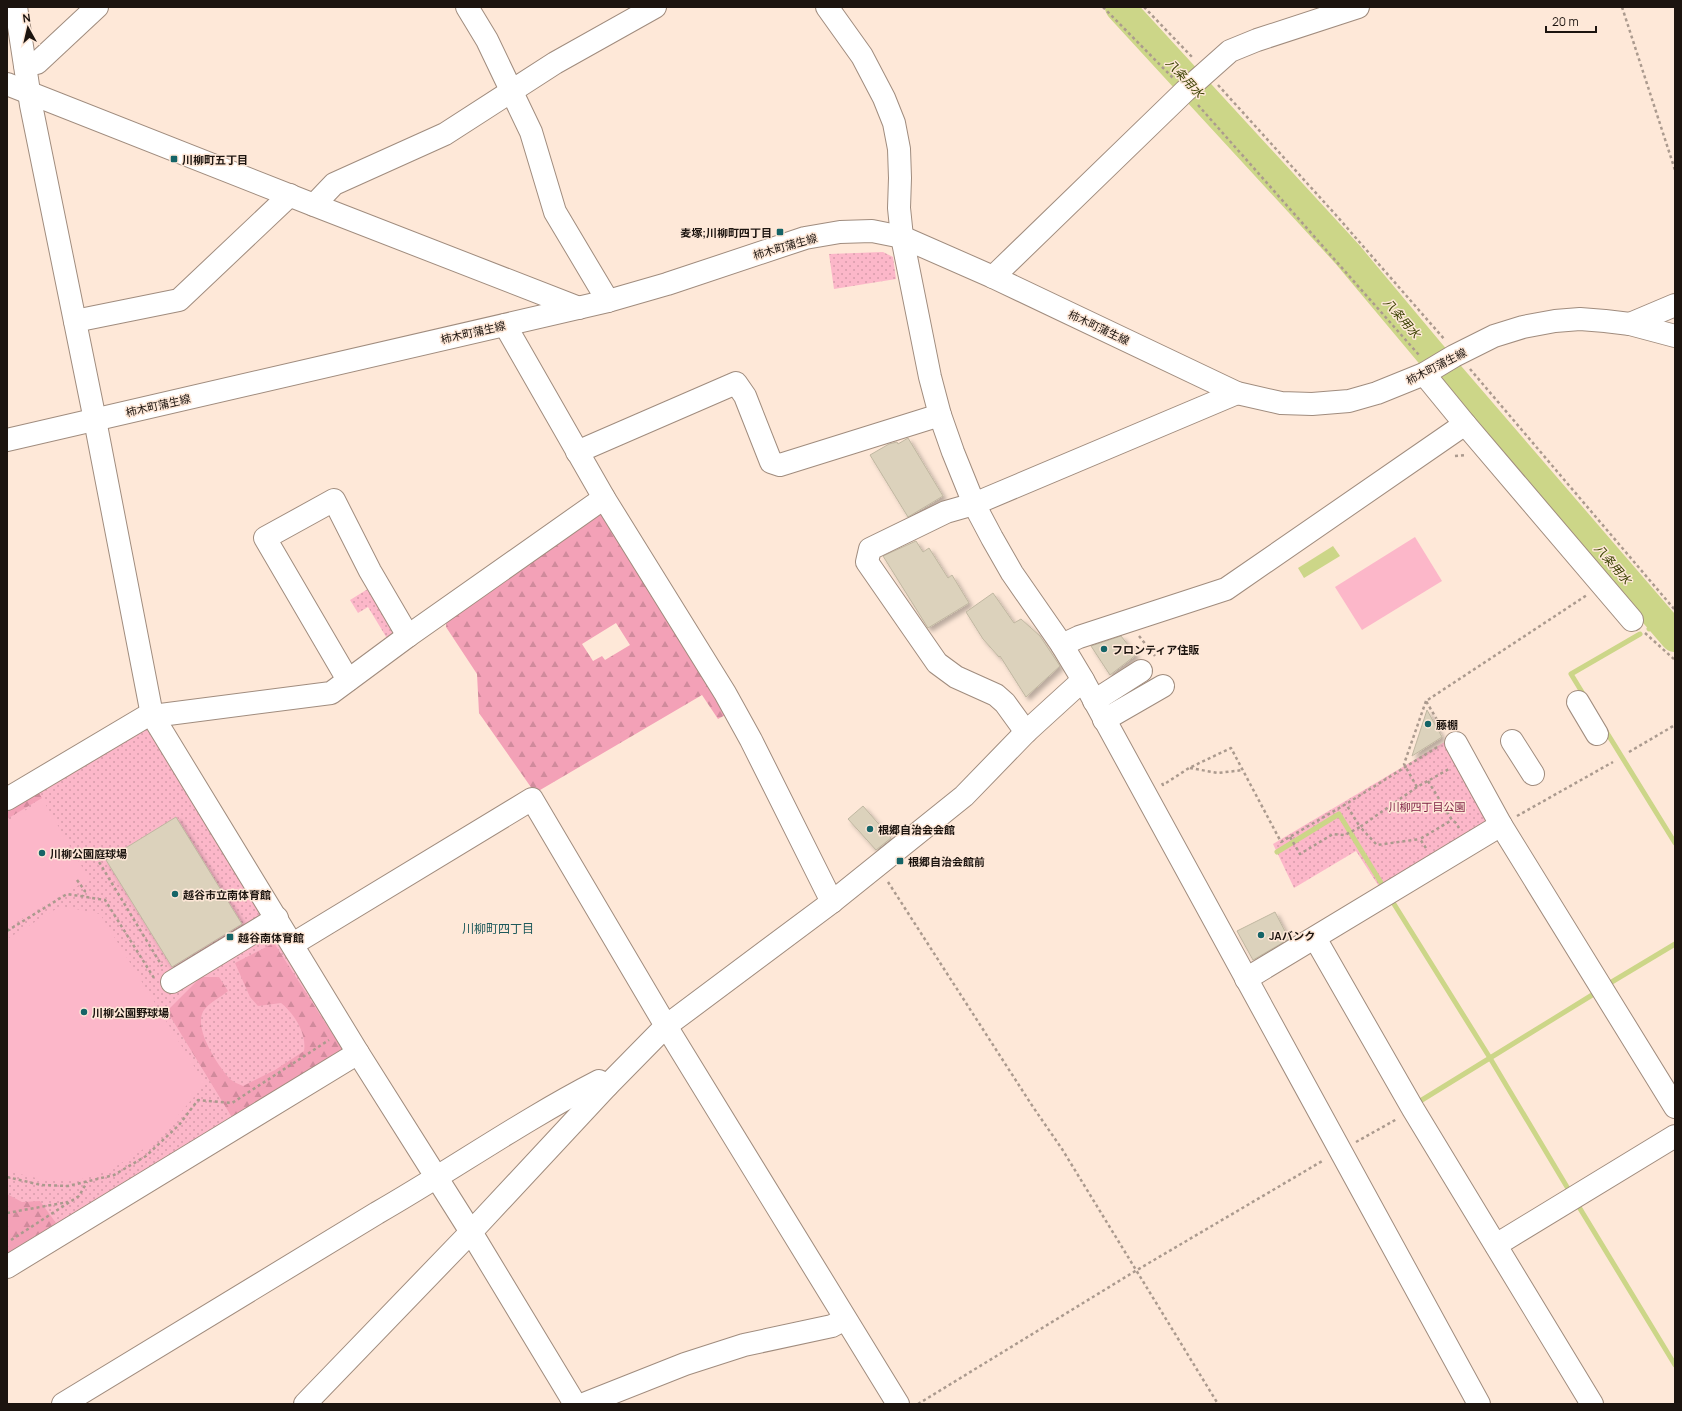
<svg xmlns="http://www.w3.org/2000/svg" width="1682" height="1411" font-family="Manrope,'Noto Sans JP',sans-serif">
  <defs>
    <pattern id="grass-dots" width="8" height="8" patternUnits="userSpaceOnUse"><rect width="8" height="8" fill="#fcb7c9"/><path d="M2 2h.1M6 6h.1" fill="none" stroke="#d79cab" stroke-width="1.8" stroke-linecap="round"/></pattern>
    <pattern id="forest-firs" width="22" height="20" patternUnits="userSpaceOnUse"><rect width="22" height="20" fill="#f3a1b7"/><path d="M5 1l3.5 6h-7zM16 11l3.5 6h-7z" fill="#d08a9c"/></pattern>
    <filter id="shadow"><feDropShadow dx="3.5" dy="3.5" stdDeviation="2" flood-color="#0004"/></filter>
  </defs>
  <rect width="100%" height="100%" fill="#fee8d8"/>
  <g fill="url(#grass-dots)">
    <polygon points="883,252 893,257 896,279 834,289 829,254"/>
    <polygon points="376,584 398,623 391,645 368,607 358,613 350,600"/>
    <polygon points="146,721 358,1053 7,1262 7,800"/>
    <polygon points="1448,740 1491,819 1380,888 1356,851 1294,888 1273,844"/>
  </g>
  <g fill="url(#forest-firs)" fill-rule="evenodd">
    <path d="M 602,508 L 729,713 L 718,719 L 702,695 L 535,793 L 479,713 L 477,674 L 446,627 L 447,616 ZM 616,623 L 630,645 L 605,660 L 602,656 L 593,661 L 582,644 Z"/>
    <polygon points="39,793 42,798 7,819 7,812"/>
    <path d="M 274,943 L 344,1052 L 233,1119 L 167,1011 L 201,977 L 219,977 L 228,991 C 221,997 210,1002 204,1010 C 192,1027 218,1066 230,1079 C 233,1082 239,1084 243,1086 L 275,1070 L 304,1051 C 307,1034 294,1013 281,1003 L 258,1006 L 250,997 L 235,963 Z"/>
    <polygon points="7,1194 22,1202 40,1201 56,1223 7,1254"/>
  </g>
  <g fill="#fcb7c9">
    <polygon points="1415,537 1442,581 1362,630 1335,587"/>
    <polygon points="43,800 89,879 8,927 7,821"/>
    <polygon points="61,906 100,914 205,1084 176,1118 150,1145 110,1170 76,1181 49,1181 7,1171 7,939"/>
  </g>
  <polygon fill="#ccd688" points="1333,546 1340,556 1304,578 1298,568"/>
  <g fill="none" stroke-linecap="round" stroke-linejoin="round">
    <g stroke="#ccd688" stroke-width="5">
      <polyline points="1649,629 1661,623"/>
      <polyline points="1585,697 1571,674 1640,634"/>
      <polyline points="1604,728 1675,843"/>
      <polyline points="1277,852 1339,814 1383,886"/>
      <polyline points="1394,904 1490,1058 1570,1192"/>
      <polyline points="1605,986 1675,944"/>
      <polyline points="1418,1105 1417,1103 1597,992"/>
      <polyline points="1576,1202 1675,1365"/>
    </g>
    <polyline stroke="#ccd688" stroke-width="30" points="1120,7 1348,255 1430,353 1675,637"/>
  </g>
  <g fill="#dcd2bc" stroke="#c0b7a1" filter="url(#shadow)">
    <polygon points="908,438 943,496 908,517 870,455 889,444 897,442 898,444"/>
    <polygon points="916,541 923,552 929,548 948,578 952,575 969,603 928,628 883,556"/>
    <polygon points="993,593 1014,623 1021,619 1040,636 1060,666 1026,697 1000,656 999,657 983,639 966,612"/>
    <polygon points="1121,636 1136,655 1110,675 1091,646"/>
    <polygon points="1427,710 1442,737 1412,756"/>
    <polygon points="863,806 891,838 876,850 848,819"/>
    <polygon points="176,817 242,924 172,967 106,860"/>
    <polygon points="1275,912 1289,939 1253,960 1237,931"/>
  </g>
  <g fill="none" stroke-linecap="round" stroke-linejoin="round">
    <g stroke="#a08c7e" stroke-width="24">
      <g id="minor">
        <polyline points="16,7 31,105 95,420 152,715 358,1053 471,1232 575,1404"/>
        <polyline points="467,7 487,40 531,132 555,212 608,301"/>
        <polyline points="827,7 862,56 884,98 894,123 899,149 900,178 899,208 902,237 930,377 940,415 953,452 974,504 992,538 1012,573 1062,645 1083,680 1479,1404"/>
        <polyline points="25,65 37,63 97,7"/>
        <polyline points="7,84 314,205 579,308"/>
        <polyline points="314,205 334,184 445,134 555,63 655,7"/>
        <polyline points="993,277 1185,91 1230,51 1257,40 1358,7"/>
        <polyline points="75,321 179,300 290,195"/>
        <polyline points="1630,324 1675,305"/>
        <polyline points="505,325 604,498 725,693 751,740 832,902"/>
        <polyline points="1424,374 1465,424 1632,620"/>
        <polyline points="577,452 736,383 745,396 771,462 780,465 940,415"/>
        <polyline points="1062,645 1079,637 1226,589 1465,424"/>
        <polyline points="348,680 265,538 334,500 370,571 408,636"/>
        <polyline points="1094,701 1141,671"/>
        <polyline points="1578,702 1597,734"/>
        <polyline points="1104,720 1163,686"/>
        <polyline points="1026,732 1005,703 996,695 956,677 937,663 867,562 870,549 946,512 974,504 1237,393"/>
        <polyline points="1512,741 1533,774"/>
        <polyline points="1456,743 1501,825 1675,1107"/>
        <polyline points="7,799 145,717 331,693 408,636 604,498"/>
        <polyline points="1315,938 1413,1109 1592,1404"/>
        <polyline points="293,944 532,799 666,1026 898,1404"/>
        <polyline points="1246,979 1501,825"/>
        <polyline points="172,982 277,918"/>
        <polyline points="1496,1245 1675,1136"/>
        <polyline points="7,1267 358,1053"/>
        <path d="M 63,1404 L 377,1213 C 452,1170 523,1120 599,1081 L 607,1086"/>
        <polyline points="305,1404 471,1232 607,1086 666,1026 832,902 964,796 1026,732 1083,680"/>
        <polyline points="584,1404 685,1364 744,1345 832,1326 845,1319"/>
      </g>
    </g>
    <g stroke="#a08c7e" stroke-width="24">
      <polyline id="major" points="7,440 608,301 667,284 805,238 840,232 872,231 902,237 993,277 1237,393 1281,403 1312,404 1349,401 1377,393 1424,374 1454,356 1494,336 1523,327 1555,321 1580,319 1605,321 1630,324 1675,336"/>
    </g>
    <g stroke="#ab9a8e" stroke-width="2.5" stroke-dasharray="3 3" stroke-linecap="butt">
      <polyline points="1103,7 1173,78"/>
      <polyline points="1144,7 1193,58"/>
      <polyline points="1622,7 1675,170"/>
      <polyline points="1218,85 1335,214 1445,340"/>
      <polyline points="1198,105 1419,355"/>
      <polyline points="1470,369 1675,610"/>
      <polyline points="1455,456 1466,455"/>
      <polyline points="1645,633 1675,660"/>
      <polyline points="1139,636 1155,656"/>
      <polyline points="1426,701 1404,764 1417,787 1449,769"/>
      <polyline points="1443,730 1426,701 1587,595"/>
      <polyline points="1629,752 1675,725"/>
      <polyline points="1190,768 1218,773 1243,770"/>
      <polyline points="1428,781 1452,820 1456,823 1459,828"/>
      <polyline points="1162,783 1163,785 1189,768 1231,748 1281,842 1346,804 1439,746"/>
      <polyline points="1417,787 1360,827 1377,845 1420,839"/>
      <polyline points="1517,816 1613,762"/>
      <polyline points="1290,837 1300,854 1333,834 1345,835 1360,827 1346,804"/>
      <polyline points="1426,848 1420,839 1452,820"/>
      <polyline points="96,857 162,966"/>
      <polyline points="77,880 85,891 83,896"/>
      <polyline points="888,882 1033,1107 1062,1149 1218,1404"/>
      <polyline points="7,931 67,894 105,900 154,978"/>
      <polyline points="1356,1142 1397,1119"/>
      <polyline points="7,1177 41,1185 68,1186 114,1175 146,1156 179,1125 198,1100 232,1103 329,1040"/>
      <polyline points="7,1213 68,1202"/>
      <polyline points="11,1240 79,1196 87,1182"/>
      <polyline points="918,1404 1137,1270 1324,1160"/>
    </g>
    <use href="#minor" stroke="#fff" stroke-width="22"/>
    <use href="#major" stroke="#fff" stroke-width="22"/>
  </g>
  <g fill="#156467" stroke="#fee8d8" stroke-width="1.5">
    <rect x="170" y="155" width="8" height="8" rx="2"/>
    <rect x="776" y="228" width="8" height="8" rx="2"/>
    <circle cx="1104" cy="649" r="4"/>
    <circle cx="1428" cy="724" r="4"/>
    <circle cx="870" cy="829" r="4"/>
    <circle cx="42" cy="853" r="4"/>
    <rect x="896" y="857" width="8" height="8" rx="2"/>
    <circle cx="175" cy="894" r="4"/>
    <circle cx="1261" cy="935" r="4"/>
    <rect x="226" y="933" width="8" height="8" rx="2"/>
    <circle cx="84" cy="1012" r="4"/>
  </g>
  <g text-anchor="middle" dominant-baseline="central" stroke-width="3" stroke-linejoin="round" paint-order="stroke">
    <g font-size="11" font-weight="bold" fill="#1c140f" stroke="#fee8d8" text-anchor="start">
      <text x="182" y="159">川柳町五丁目</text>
      <text x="772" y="232" text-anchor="end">麦塚;川柳町四丁目</text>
      <text x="1112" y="649">フロンティア住販</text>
      <text x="1436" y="724">藤棚</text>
      <text x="878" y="829">根郷自治会会館</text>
      <text x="50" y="853">川柳公園庭球場</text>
      <text x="908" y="861">根郷自治会館前</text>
      <text x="183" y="894">越谷市立南体育館</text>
      <text x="1269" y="935">JAバンク</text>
      <text x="238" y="937">越谷南体育館</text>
      <text x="92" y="1012">川柳公園野球場</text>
    </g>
    <g font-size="11" fill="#1c140f" stroke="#fee8d8">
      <text transform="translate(785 246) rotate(-16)">柿木町蒲生線</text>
      <text transform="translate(1099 327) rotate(25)">柿木町蒲生線</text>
      <text transform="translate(473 332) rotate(-13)">柿木町蒲生線</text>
      <text transform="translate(1436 366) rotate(-27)">柿木町蒲生線</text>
      <text transform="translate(158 405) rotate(-13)">柿木町蒲生線</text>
    </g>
    <g font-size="11" fill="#7c1e42" stroke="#fee8d8">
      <text x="1427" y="806">川柳四丁目公園</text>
    </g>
    <g font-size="12" font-style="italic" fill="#404508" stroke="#fee8d8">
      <text transform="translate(1185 78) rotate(47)">八条用水</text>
      <text transform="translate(1402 318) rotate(49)">八条用水</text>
      <text transform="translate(1613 564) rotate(49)">八条用水</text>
    </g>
    <g font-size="12" fill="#1d595b" stroke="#fee8d8">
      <text x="498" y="928">川柳町四丁目</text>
    </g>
  </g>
  <rect width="1682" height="1411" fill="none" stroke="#1c140f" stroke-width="16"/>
  <g transform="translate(28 28) rotate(352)" stroke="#fee8d8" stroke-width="3" paint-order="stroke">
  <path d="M0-3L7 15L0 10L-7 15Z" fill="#1c140f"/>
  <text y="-6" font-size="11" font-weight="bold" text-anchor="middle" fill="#1c140f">N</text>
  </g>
  <path d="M1546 26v6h50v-6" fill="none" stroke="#1c140f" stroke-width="2"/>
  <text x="1552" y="26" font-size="12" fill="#1c140f" stroke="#fee8d8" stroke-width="3" paint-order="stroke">20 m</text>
</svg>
